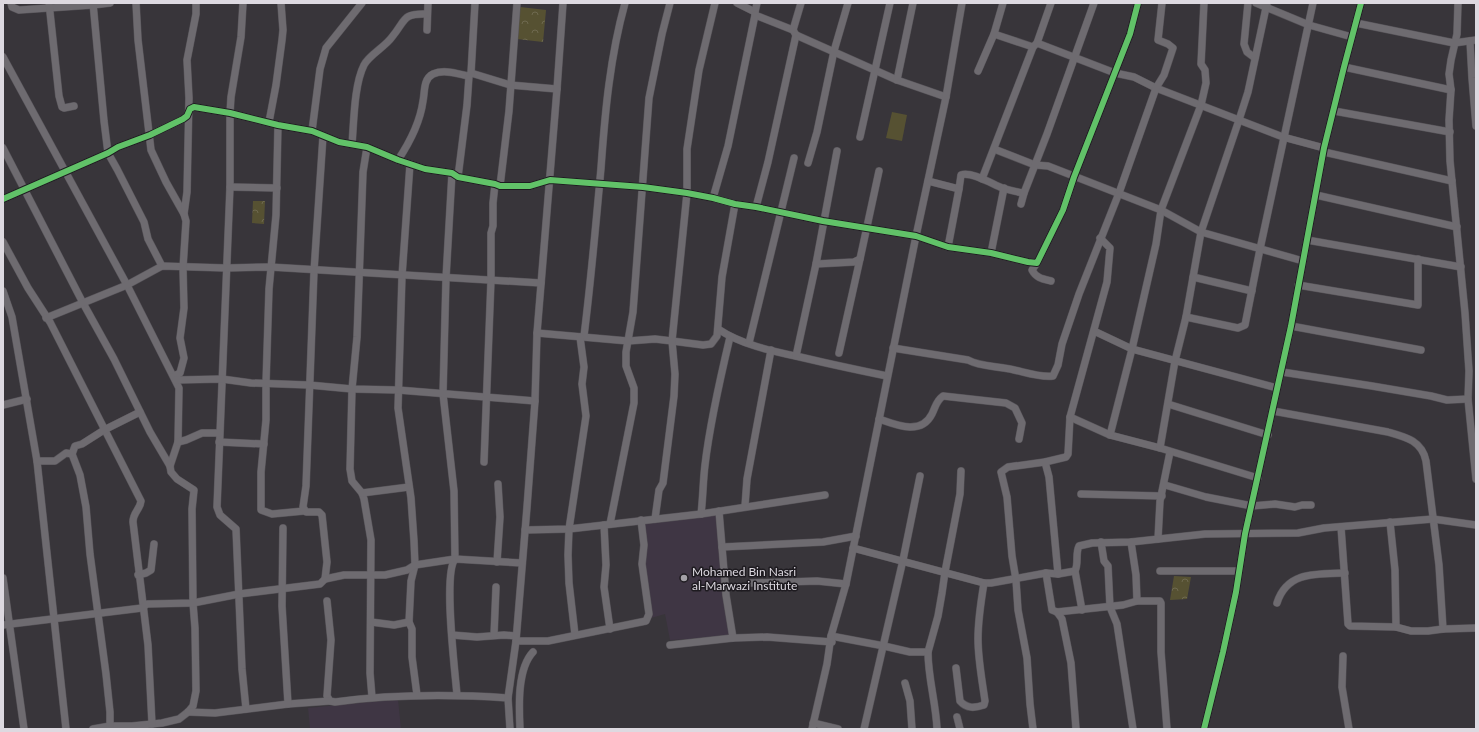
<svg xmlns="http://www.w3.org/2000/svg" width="1479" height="732" font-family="Lato,sans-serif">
  <defs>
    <pattern id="park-crowns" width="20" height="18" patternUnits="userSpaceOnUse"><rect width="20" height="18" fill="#565132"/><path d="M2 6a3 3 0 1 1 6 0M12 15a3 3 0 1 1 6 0" fill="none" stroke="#6e694f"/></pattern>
  </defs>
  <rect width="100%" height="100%" fill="#38353a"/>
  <g fill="#3f3644">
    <polygon points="716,514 731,637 670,640 665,614 651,618 644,557 643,522"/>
    <polygon points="398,699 401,729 310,729 308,708"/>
  </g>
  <g fill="url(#park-crowns)">
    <polygon points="520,7 546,10 543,42 517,39"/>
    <polygon points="253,201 265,201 264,224 252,223"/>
    <polygon points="1174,576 1191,577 1187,599 1170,600"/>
  </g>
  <polygon fill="#565132" points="892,112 907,115 902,141 886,138"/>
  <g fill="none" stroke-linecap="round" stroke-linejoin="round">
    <g stroke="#555257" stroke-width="8">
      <g id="minor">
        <polyline points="11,3 12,7 19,10 93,5 110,3"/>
        <polyline points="49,3 59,96 62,107 64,108 74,106"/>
        <polyline points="93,3 104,121 108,153 117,169 144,222 148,239 162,266"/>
        <polyline points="136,3 138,40 151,150 166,182 184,214"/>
        <polyline points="243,3 241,37 231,97 230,113 230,187 217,507 220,515 236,529 242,669 246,709"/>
        <polyline points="737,3 755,12 755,15 793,30 796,35 897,80 946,97"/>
        <polyline points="1248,3 1244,44 1247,52 1255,58"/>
        <polyline points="1256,3 1309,25 1352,37"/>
        <polyline points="1458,3 1457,34 1451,60 1449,74 1451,90 1449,120 1450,161 1465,313 1469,371 1468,399 1476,479"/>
        <polyline points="755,12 757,3"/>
        <polyline points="1356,23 1454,43 1476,40"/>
        <polyline points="427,30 428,3"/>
        <polyline points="793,30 801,3"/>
        <polyline points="994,34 1033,47"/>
        <polyline points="1470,41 1472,78 1476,126"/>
        <polyline points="1037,43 1115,73 1134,77 1156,88 1283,137 1324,148"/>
        <polyline points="3,57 127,285 179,388 178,442 170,466"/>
        <polyline points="1344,67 1451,90"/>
        <polyline points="978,71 994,34 1003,3"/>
        <polyline points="471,73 510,85 557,89"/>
        <polyline points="897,80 913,3"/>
        <polyline points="1334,111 1450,132"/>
        <polyline points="269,122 276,85 282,40 283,30 281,3"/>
        <polyline points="278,125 276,215 269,289 266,383 266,420 261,472 261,510 272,514 304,511"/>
        <polyline points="312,131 320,69 326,48 362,3"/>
        <polyline points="323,136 314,271 306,486 303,507 306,512 319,512 322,515 327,562 325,579"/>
        <polyline points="860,137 890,3"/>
        <path d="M 352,144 C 354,121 354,85 364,65 C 369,55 385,47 392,37 C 406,20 402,13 427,14"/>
        <polyline points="367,147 363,172 357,337 352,389 350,469 352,481 362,493 364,499 371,540 370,673 372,697"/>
        <polyline points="3,148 83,303 114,359 150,432 170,466 171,472 177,479 194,490 192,509 193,603 195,628 196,691 193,706 188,712 179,719 162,723 132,726 110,726 93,729"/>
        <polyline points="994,149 1035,165 1048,166 1161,210 1201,232 1303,261"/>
        <polyline points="1324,152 1452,181"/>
        <path d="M 398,160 C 410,142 420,123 423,101 C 425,92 423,79 433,74 C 444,69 458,74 469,76"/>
        <polyline points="808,163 817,132 834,51 848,3"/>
        <polyline points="410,164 402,276 398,408 411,498 414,541 415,565 411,581 409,622 412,629 412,657 417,695"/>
        <path d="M 452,173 L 446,278 L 443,394 L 454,491 L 455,559 C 443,574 455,671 457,695"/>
        <polyline points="458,177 467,105 469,76 471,73 475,3"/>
        <polyline points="982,179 1033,47 1037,43 1051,3"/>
        <path d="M 928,181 L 959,189 L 961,175 C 971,171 992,184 1002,188 C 1009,190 1017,192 1024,193"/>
        <polyline points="500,186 509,111 517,3"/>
        <polyline points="230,187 277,188"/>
        <polyline points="1316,195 1457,227"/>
        <polyline points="713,198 728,146 755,15"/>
        <polyline points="3,199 108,153 118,147 150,135 183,119 187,116 190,109 194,107 230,113 278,125 312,131 339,142 367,147 398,160 425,169 452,173 458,177 495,184 500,186 530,186 550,180 643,187 687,193 713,198 735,204 756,207 823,221 916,236 948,247 991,253 1028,262 1037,263 1063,210 1074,177 1130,34 1138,3"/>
        <polyline points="1021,204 1024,193 1047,134 1094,3"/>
        <polyline points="756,207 768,162 796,35"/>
        <polyline points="1307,240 1461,267"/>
        <path d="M 3,242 L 28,288 L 50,322 L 141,501 C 140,510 133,512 133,522 L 148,645 L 152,724"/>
        <polyline points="948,247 959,189"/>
        <polyline points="991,253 1004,188"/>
        <path d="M 1037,263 L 1032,270 C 1036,278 1043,279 1051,281"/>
        <polyline points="816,264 854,262 860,259 879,171"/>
        <polyline points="1193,277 1252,291"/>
        <polyline points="1298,285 1418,305 1418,259"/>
        <polyline points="3,291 12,317 37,461 66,729"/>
        <polyline points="1186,317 1238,328 1245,325 1260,249 1313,3"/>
        <polyline points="46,318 127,285 162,266 226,268 270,267 541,283"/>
        <polyline points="1291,326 1421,350"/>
        <path d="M 718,329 C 742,345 772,351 800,357 C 829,364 858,370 887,376"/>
        <polyline points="1094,331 1132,349 1277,388"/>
        <polyline points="537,333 628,341 655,339 672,341 703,345 711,344 717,336 722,277 735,204"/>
        <path d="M 584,336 C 591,280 596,224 601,168 C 605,112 610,57 625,3"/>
        <polyline points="749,343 794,158"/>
        <path d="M 893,348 L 968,360 C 979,366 992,366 1004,368 C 1020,370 1037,378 1053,376 L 1058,365 L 1062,344 L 1079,294 L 1119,193 L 1156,88 L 1164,75 L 1173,48 L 1168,44 L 1158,40 L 1162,3"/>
        <polyline points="839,353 860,259"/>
        <polyline points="796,356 816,264 837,151"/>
        <polyline points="1282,372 1372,386 1431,396 1447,400 1468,399"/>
        <polyline points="174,376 180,373 184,358 180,338 184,308 183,268 186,221 184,214 187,192 189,98 187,60 196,14 196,3"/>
        <polyline points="176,380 222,379 251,383 309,385 352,389 398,390 535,401"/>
        <polyline points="1168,404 1268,435"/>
        <polyline points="3,405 27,399"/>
        <path d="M 1273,411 L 1388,432 C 1406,437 1422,441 1426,461 L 1439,565 L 1443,629"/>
        <polyline points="1070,417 1110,435 1160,448 1258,478"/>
        <path d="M 879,419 C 896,425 921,436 932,414 C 936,406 936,401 943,396 L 1006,403 L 1015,408 L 1022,423 L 1019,439"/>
        <polyline points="1110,435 1132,349 1156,244 1161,210 1201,105 1206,83 1205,70 1201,64 1204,3"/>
        <polyline points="178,442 186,440 202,433 219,433"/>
        <polyline points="219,442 264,444"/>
        <polyline points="1160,448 1175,361 1186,317 1201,232 1239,120 1248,92 1267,3"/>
        <polyline points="72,454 80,475 86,507 90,554 106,674 110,712 110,726"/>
        <polyline points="37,461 55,461 66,453 72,454 75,446 82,444 104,430 140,412"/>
        <polyline points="484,462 491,280 491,233 493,226 493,203 495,184"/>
        <polyline points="1165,485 1206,497 1252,506 1275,504 1295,507 1302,505 1311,505"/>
        <polyline points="362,493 409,487"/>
        <polyline points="1081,494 1162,496"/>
        <polyline points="745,506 747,479 771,350"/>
        <polyline points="719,511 726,595 733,638"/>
        <path d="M 701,514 C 703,498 703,481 705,465 C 710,422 720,379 730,337"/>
        <polyline points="655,519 659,490 663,483 674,396 675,374 672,341 687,193 687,149 699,70 715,3"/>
        <polyline points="1390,522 1395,570 1396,627"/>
        <polyline points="610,524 634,403 634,388 626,366 626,352 633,312 649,98 662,34 670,3"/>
        <polyline points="604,525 606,565 604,587 610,629"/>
        <polyline points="1341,527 1348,624 1350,626 1396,627 1411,631 1428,631 1443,629 1476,628"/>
        <polyline points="525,530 569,529 701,514 825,495"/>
        <polyline points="1158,539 1160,501 1170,452"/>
        <polyline points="1101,542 1104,561 1108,566 1110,607 1117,624 1133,729"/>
        <polyline points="1131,542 1136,575 1137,601"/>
        <polyline points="722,547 823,542 856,536"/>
        <polyline points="853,548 984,583 991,583 1046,573 1058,574 1049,477 1045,462"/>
        <polyline points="497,562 500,517 498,484"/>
        <polyline points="1160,571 1239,571"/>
        <polyline points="1046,573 1052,610 1057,612 1062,619 1071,663 1076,729"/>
        <polyline points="1058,574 1075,571"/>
        <polyline points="138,575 146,573 151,570 154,544"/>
        <polyline points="3,578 24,729"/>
        <polyline points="751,583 817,581 846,584"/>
        <path d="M 327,601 L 331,640 L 327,696 L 330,701 L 335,702 C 395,694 448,694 508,698"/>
        <path d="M 1277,603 C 1287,571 1317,574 1345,573"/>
        <path d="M 1082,610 L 1075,571 C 1079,563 1075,554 1079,546 L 1092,543 L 1131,542 L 1205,534 L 1298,533 L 1324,528 L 1433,519 L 1476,525"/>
        <polyline points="1057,612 1123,605 1137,601 1160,601 1161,603 1161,652 1167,729"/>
        <polyline points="371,622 394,625 409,622"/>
        <polyline points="3,625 142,608 147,604 193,603 239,594 320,584 325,579 344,575 385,575 407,570 415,565 455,559 522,563"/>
        <polyline points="452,635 477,637 504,635 516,636"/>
        <polyline points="494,635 496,587"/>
        <polyline points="575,635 569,583 568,555 569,529 586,416 582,384 584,367 580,337"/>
        <polyline points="831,636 884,646 910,652 928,652 938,616 942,593 945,572 960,494 961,471"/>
        <polyline points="516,641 548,641 646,621 649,614 642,564 644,545 641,520"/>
        <polyline points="670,645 733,638 767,637 832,642"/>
        <path d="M 928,652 C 928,678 936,703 937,729"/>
        <polyline points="1343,656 1342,687 1349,729"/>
        <path d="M 956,668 L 960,701 C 967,709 975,708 984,705 L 985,701 C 982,680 978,659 978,639 C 978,620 981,601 984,583"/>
        <polyline points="905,683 910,701 912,729"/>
        <polyline points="288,704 330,701"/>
        <polyline points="188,712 215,713 288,704 282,606 283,528"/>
        <polyline points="957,717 960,729"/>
        <polyline points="813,723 838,729"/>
        <polyline points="510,729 508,698 516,641 527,507 535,401 537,333 557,89 563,3"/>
        <path d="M 520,729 C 519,707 517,669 533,652"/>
        <polyline points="812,729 827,664 831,636 846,584 916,236 946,97 962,3"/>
        <polyline points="864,729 903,560 920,476"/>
        <polyline points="1033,729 1030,704 1027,658 1018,610 1016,580 1012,556 1007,497 1001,472 1008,467 1045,462 1066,457 1068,454 1070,417 1107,282 1110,248 1100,238"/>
        <polyline points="1204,729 1223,652 1236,592 1245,534 1291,326 1324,148 1344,67 1361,3"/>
      </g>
    </g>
    <use href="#minor" stroke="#6e6b70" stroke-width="7"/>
    <g stroke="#1e1b20" stroke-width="8">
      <g id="cycleway">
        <polyline points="3,199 108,153 118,147 150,135 183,119 187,116 190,109 194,107 230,113 278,125 312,131 339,142 367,147 398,160 425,169 452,173 458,177 495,184 500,186 530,186 550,180 643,187 687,193 713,198 735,204 756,207 823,221 916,236 948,247 991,253 1028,262 1037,263 1063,210 1074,177 1130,34 1138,3"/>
        <polyline points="1204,729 1223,652 1236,592 1245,534 1291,326 1324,148 1344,67 1361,3"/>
      </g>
    </g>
    <use href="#cycleway" stroke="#61c268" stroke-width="6"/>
  </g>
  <circle fill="#a3a0a6" stroke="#1e1b20" stroke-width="1.5" cx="684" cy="578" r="4"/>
  <g text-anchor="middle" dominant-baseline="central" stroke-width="3" stroke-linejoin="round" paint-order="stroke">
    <g font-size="12" fill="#ddd9e0" stroke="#1e1b20" text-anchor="start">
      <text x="692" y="571">Mohamed Bin Nasri<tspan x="692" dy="14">al-Marwazi Institute</tspan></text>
    </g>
  </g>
  <rect width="1479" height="732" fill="none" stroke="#ddd9e0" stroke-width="8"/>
</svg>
